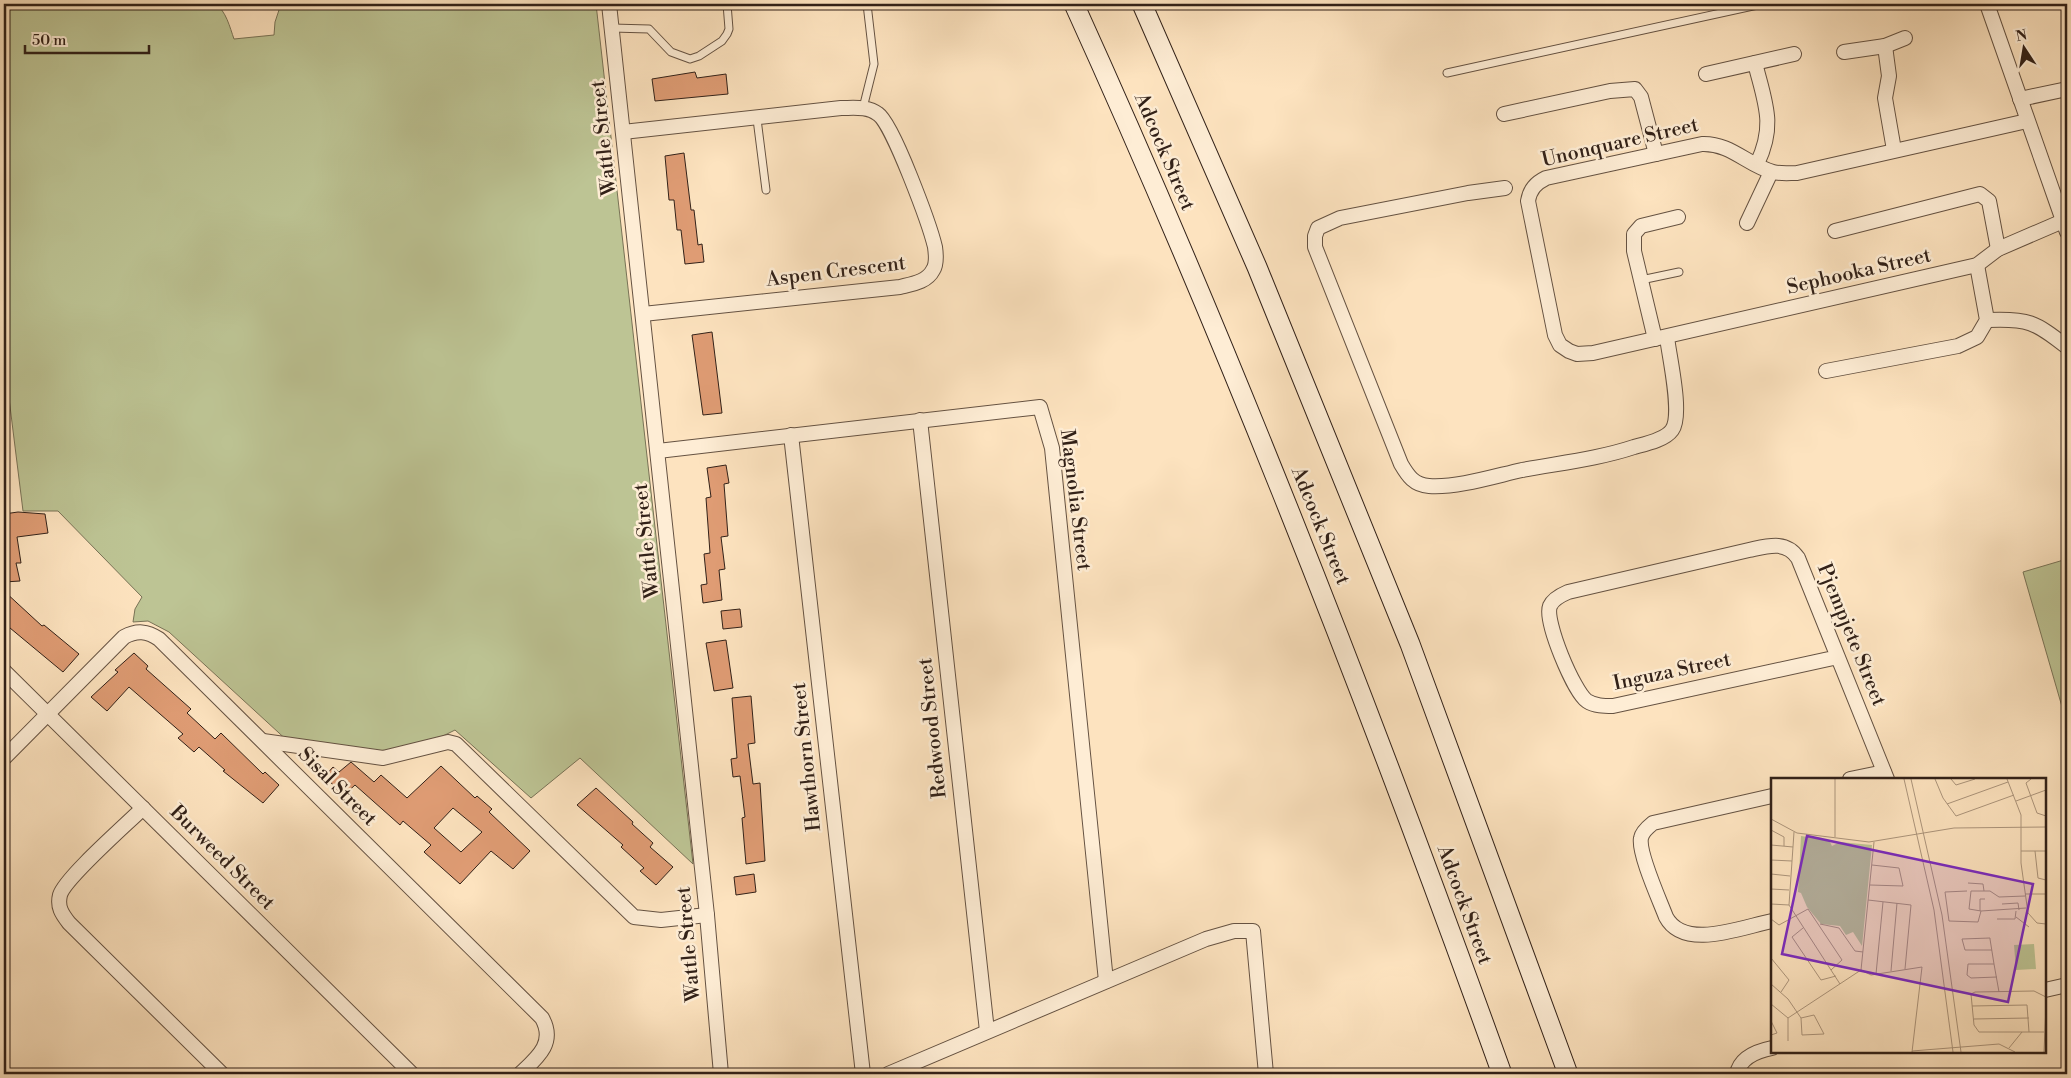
<svg xmlns="http://www.w3.org/2000/svg" width="2071" height="1078" font-family="'Libre Bodoni',serif">
  <rect width="100%" height="100%" fill="#fde3bf"/>
  <filter id="stains"><feTurbulence type="fractalNoise" baseFrequency=".004" numOctaves="4"/><feColorMatrix values="0 0 0 0 .2 0 0 0 0 .09 0 0 0 0 .02 0 0 0 .5 -.17"/></filter>
  <radialGradient id="worn" r=".72"><stop offset=".6" stop-color="#630" stop-opacity="0"/><stop offset="1" stop-color="#630" stop-opacity=".3"/></radialGradient>
  <g fill="#bdc494" stroke="#787256">
    <path d="M 115,4 L 215,4 C 226,10 230,28 234,39 L 274,35 L 275,22 L 281,4 L 596,4 L 693,864 L 580,758 L 531,798 L 455,730 L 435,740 L 376,754 L 291,744 L 169,632 L 148,621 L 133,622 L 135,609 L 142,597 L 58,511 L 23,511 L 4,358 L 4,10 Z"/>
    <polygon points="2067,559 2067,724 2023,572"/>
  </g>
  <g fill="#df9c74" stroke="#322118" fill-rule="evenodd">
    <polygon points="695,72 697,78 726,74 728,94 655,101 652,79"/>
    <polygon points="684,153 691,210 694,210 698,245 702,244 704,262 685,264 681,230 677,230 674,200 669,200 665,156"/>
    <polygon points="712,332 722,413 703,415 692,335"/>
    <polygon points="726,465 729,483 724,484 728,536 721,537 725,569 719,570 722,600 703,603 701,585 707,584 704,554 710,553 706,498 711,497 707,468"/>
    <polygon points="18,512 45,514 48,533 17,537 21,563 16,563 20,581 4,582 4,514"/>
    <polygon points="4,591 42,626 44,625 79,654 63,672 4,623"/>
    <polygon points="740,609 742,627 723,629 721,611"/>
    <polygon points="726,640 733,688 714,691 706,643"/>
    <polygon points="134,653 148,666 146,669 191,709 187,713 215,739 221,733 263,774 265,772 279,785 263,803 223,771 225,770 199,747 194,752 178,738 183,734 129,687 107,711 91,697 118,672 115,670"/>
    <polygon points="751,696 755,743 748,744 753,784 760,783 765,861 746,864 742,818 745,817 740,776 733,777 731,759 737,758 732,698"/>
    <path d="M 351,762 L 374,782 L 381,775 L 407,798 L 441,766 L 475,798 L 477,796 L 492,809 L 489,812 L 530,851 L 513,869 L 491,851 L 460,884 L 424,852 L 431,845 L 403,821 L 400,825 L 355,785 L 343,796 L 325,776 L 333,767 L 339,772 ZM 453,808 L 482,832 L 461,852 L 434,828 Z"/>
    <polygon points="596,788 633,822 632,824 653,843 650,847 673,867 656,885 640,871 644,868 621,847 623,845 577,805"/>
    <polygon points="754,874 756,892 736,895 734,877"/>
  </g>
  <g fill="none" stroke-linecap="round" stroke-linejoin="round">
    <g stroke="#655242" stroke-width="9">
      <g id="service">
        <polyline points="612,28 649,29 671,52 690,59 699,56 722,41 727,34 729,29 727,4"/>
        <polyline points="1447,73 1762,4"/>
        <polyline points="863,108 874,64 867,4"/>
        <polyline points="757,119 766,190"/>
        <polyline points="1641,280 1679,272"/>
      </g>
    </g>
    <g stroke="#655242" stroke-width="16">
      <g id="minor">
        <polyline points="609,4 707,915 721,1074"/>
        <polyline points="1987,4 2067,232"/>
        <polyline points="1885,46 1889,76 1885,98 1894,150"/>
        <polyline points="1844,52 1885,46 1905,38"/>
        <path d="M 1755,63 C 1765,103 1776,125 1757,164"/>
        <polyline points="1706,74 1794,54"/>
        <polyline points="2020,99 2067,89"/>
        <polyline points="1504,114 1610,91 1635,89 1641,97 1656,154"/>
        <path d="M 2027,121 L 1797,173 C 1789,173 1781,174 1773,172 C 1747,165 1731,143 1702,144 L 1546,178 C 1536,183 1530,189 1528,201 L 1555,335 L 1560,345 L 1569,351 L 1577,354 L 1593,353 L 1977,265 L 1998,249 L 2063,221"/>
        <path d="M 623,132 L 841,108 C 854,108 868,106 878,114 C 893,124 930,226 935,247 C 936,254 937,264 933,270 C 927,282 912,284 900,287 L 643,314"/>
        <path d="M 1505,188 L 1468,193 L 1340,218 L 1318,228 L 1315,236 L 1315,247 L 1401,464 C 1408,476 1414,485 1429,486 C 1457,488 1495,476 1522,470 C 1559,463 1598,459 1634,447 C 1645,444 1665,440 1672,430 C 1683,415 1669,356 1667,337"/>
        <polyline points="1747,223 1771,172"/>
        <polyline points="1835,231 1980,194 1989,201 1998,249"/>
        <path d="M 1987,320 C 2028,318 2035,322 2067,347"/>
        <polyline points="1655,339 1634,251 1634,234 1641,226 1678,217"/>
        <polyline points="1826,371 1958,346 1977,337 1987,320 1977,265"/>
        <polyline points="920,420 987,1031"/>
        <polyline points="791,435 863,1074"/>
        <polyline points="658,451 1040,407 1052,448 1106,981"/>
        <path d="M 1838,657 L 1613,706 C 1604,706 1595,706 1587,701 C 1574,692 1544,621 1550,606 C 1553,599 1561,595 1568,592 L 1749,550 C 1768,546 1786,540 1798,558 L 1887,779"/>
        <polyline points="4,671 412,1074"/>
        <polyline points="263,741 383,758 448,742 456,744 634,917 661,920 707,915"/>
        <path d="M 4,758 L 124,637 C 137,630 147,631 159,639 L 542,1018 C 556,1043 537,1058 520,1074"/>
        <polyline points="1850,779 1884,772"/>
        <path d="M 1772,796 L 1653,823 C 1648,827 1642,832 1641,838 C 1638,853 1660,901 1666,917 C 1684,951 1742,927 1772,921"/>
        <path d="M 143,808 C 127,824 65,878 60,895 C 57,907 62,914 69,923 L 222,1074"/>
        <polyline points="2045,990 2067,985"/>
        <polyline points="888,1074 1206,939 1234,931 1253,931 1266,1074"/>
        <path d="M 1737,1074 C 1740,1057 1757,1051 1772,1048"/>
      </g>
    </g>
    <g stroke="#322118" stroke-width="21">
      <g id="secondary">
        <path d="M 1074,4 C 1233,354 1372,712 1502,1074"/>
        <polyline points="1142,4 1257,267 1410,644 1568,1074"/>
      </g>
    </g>
    <use href="#service" stroke="#feedd5" stroke-width="7"/>
    <use href="#minor" stroke="#feedd5" stroke-width="14"/>
    <use href="#secondary" stroke="#feedd5" stroke-width="19"/>
  </g>
  <g text-anchor="middle" dominant-baseline="central" stroke-width="5" stroke-linejoin="round" paint-order="stroke">
    <g font-size="20" fill="#322118" stroke="#feedd5">
      <text transform="translate(604 138) rotate(-96)">Wattle Street</text>
      <text transform="translate(1620 143) rotate(-13)">Unonquare Street</text>
      <text transform="translate(1164 152) rotate(67)">Adcock Street</text>
      <text transform="translate(836 272) rotate(-7)">Aspen Crescent</text>
      <text transform="translate(1859 272) rotate(-13)">Sephooka Street</text>
      <text transform="translate(1075 500) rotate(83)">Magnolia Street</text>
      <text transform="translate(1320 526) rotate(68)">Adcock Street</text>
      <text transform="translate(647 541) rotate(-96)">Wattle Street</text>
      <text transform="translate(1851 635) rotate(68)">Pjempjete Street</text>
      <text transform="translate(1672 672) rotate(-12)">Inguza Street</text>
      <text transform="translate(933 728) rotate(-96)">Redwood Street</text>
      <text transform="translate(807 757) rotate(-96)">Hawthorn Street</text>
      <text transform="translate(337 787) rotate(45)">Sisal Street</text>
      <text transform="translate(222 858) rotate(45)">Burweed Street</text>
      <text transform="translate(1464 905) rotate(70)">Adcock Street</text>
      <text transform="translate(689 944) rotate(-95)">Wattle Street</text>
    </g>
  </g>
  <g transform="translate(1771 778)">
    <rect width="275" height="275" fill="#fde3bf"/>
    <path d="M 30,58 L 58,62 L 61,68 L 69,64 L 101,67 L 91,168 L 82,154 L 75,157 L 69,148 L 50,146 L 36,129 L 30,115 L 27,114 ZM 263,166 L 265,191 L 245,192 L 243,167 Z" fill="#bdc494"/>
    <path fill="none" stroke="#ac957c" stroke-width="1" d="M 133,1 L 163,132 L 182,274M 140,1 L 171,137 L 190,274M 164,1 L 172,20 L 185,38 L 243,17M 180,1 L 185,7 L 204,1M 236,1 L 250,37 L 250,85 L 257,135 L 266,145 L 275,146M 260,1 L 255,5 L 266,35 L 275,38M 245,23 L 275,12M 176,26 L 237,4M 0,41 L 26,55 L 98,64 L 183,50 L 275,49M 0,52 L 13,59 L 13,68M 23,54 L 18,127 L 69,206M 64,59 L 64,1M 0,67 L 22,69M 250,73 L 275,73M 264,73 L 267,100 L 275,102M 0,82 L 21,83M 0,96 L 19,98M 197,105 L 212,106 L 213,113M 99,107 L 132,108 L 128,90 L 101,87M 0,111 L 18,112M 196,113 L 174,114 L 178,143 L 207,144 L 210,133M 254,116 L 275,116M 254,118 L 228,119 L 219,113 L 200,113 L 198,131 L 210,133 L 255,130M 97,122 L 140,127 L 134,191M 0,126 L 18,127M 231,126 L 247,125 L 248,132M 209,133 L 209,121 L 214,121M 245,139 L 258,149M 0,141 L 8,147 L 37,131 L 71,182 L 60,192M 226,141 L 244,141 L 245,133M 49,146 L 68,150 L 84,173 L 92,174M 32,150 L 21,159 L 50,202 L 65,198M 221,172 L 194,172 L 191,161 L 219,160 L 219,161 L 223,186 L 228,214M 0,180 L 18,202 L 10,214M 223,186 L 197,186 L 196,197 L 200,200 L 226,199M 90,192 L 100,197 L 151,189 L 141,274M 120,193 L 126,125M 105,196 L 112,124M 0,206 L 17,221 L 30,240 L 31,257 L 53,256 L 43,237 L 30,240M 0,226 L 17,240M 201,228 L 256,227 L 258,254M 203,241 L 258,240M 0,243 L 6,255 L 0,257M 273,254 L 208,254 L 203,247 L 200,216 L 204,214 L 263,213 L 275,219M 17,263 L 17,240 L 90,192 L 103,64M 238,270 L 251,254M 141,273 L 228,266 L 244,274M 273,274 L 275,228"/>
    <path fill="#7b2cbf" fill-opacity="0.15" stroke="#7b2cbf" stroke-width="2.5" d="M 36,58 L 262,106 L 237,224 L 11,176 Z"/>
    <rect width="275" height="275" fill="none" stroke="#322118" stroke-width="2.5"/>
  </g>
  <rect width="2071" height="1078" fill="none" stroke="#fde3bf" stroke-width="20"/>
  <rect x="5" y="5" width="2061" height="1068" fill="none" stroke="#322118" stroke-width="2.5"/>
  <rect x="10" y="10" width="2051" height="1058" fill="none" stroke="#322118"/>
  <g transform="translate(2024 48) rotate(348)" stroke="#feedd5" stroke-width="4" paint-order="stroke">
  <path d="M0-4L9 19L0 12L-9 19Z" fill="#322118"/>
  <text y="-8" font-size="14" font-weight="bold" text-anchor="middle" fill="#322118">N</text>
  </g>
  <path d="M25 45v8h124v-8" fill="none" stroke="#322118" stroke-width="2.5"/>
  <text x="32" y="45" font-size="15" fill="#322118" stroke="#feedd5" stroke-width="4" paint-order="stroke">50 m</text>
  <rect width="100%" height="100%" filter="url(#stains)"/>
  <rect width="100%" height="100%" fill="url(#worn)"/>
</svg>
